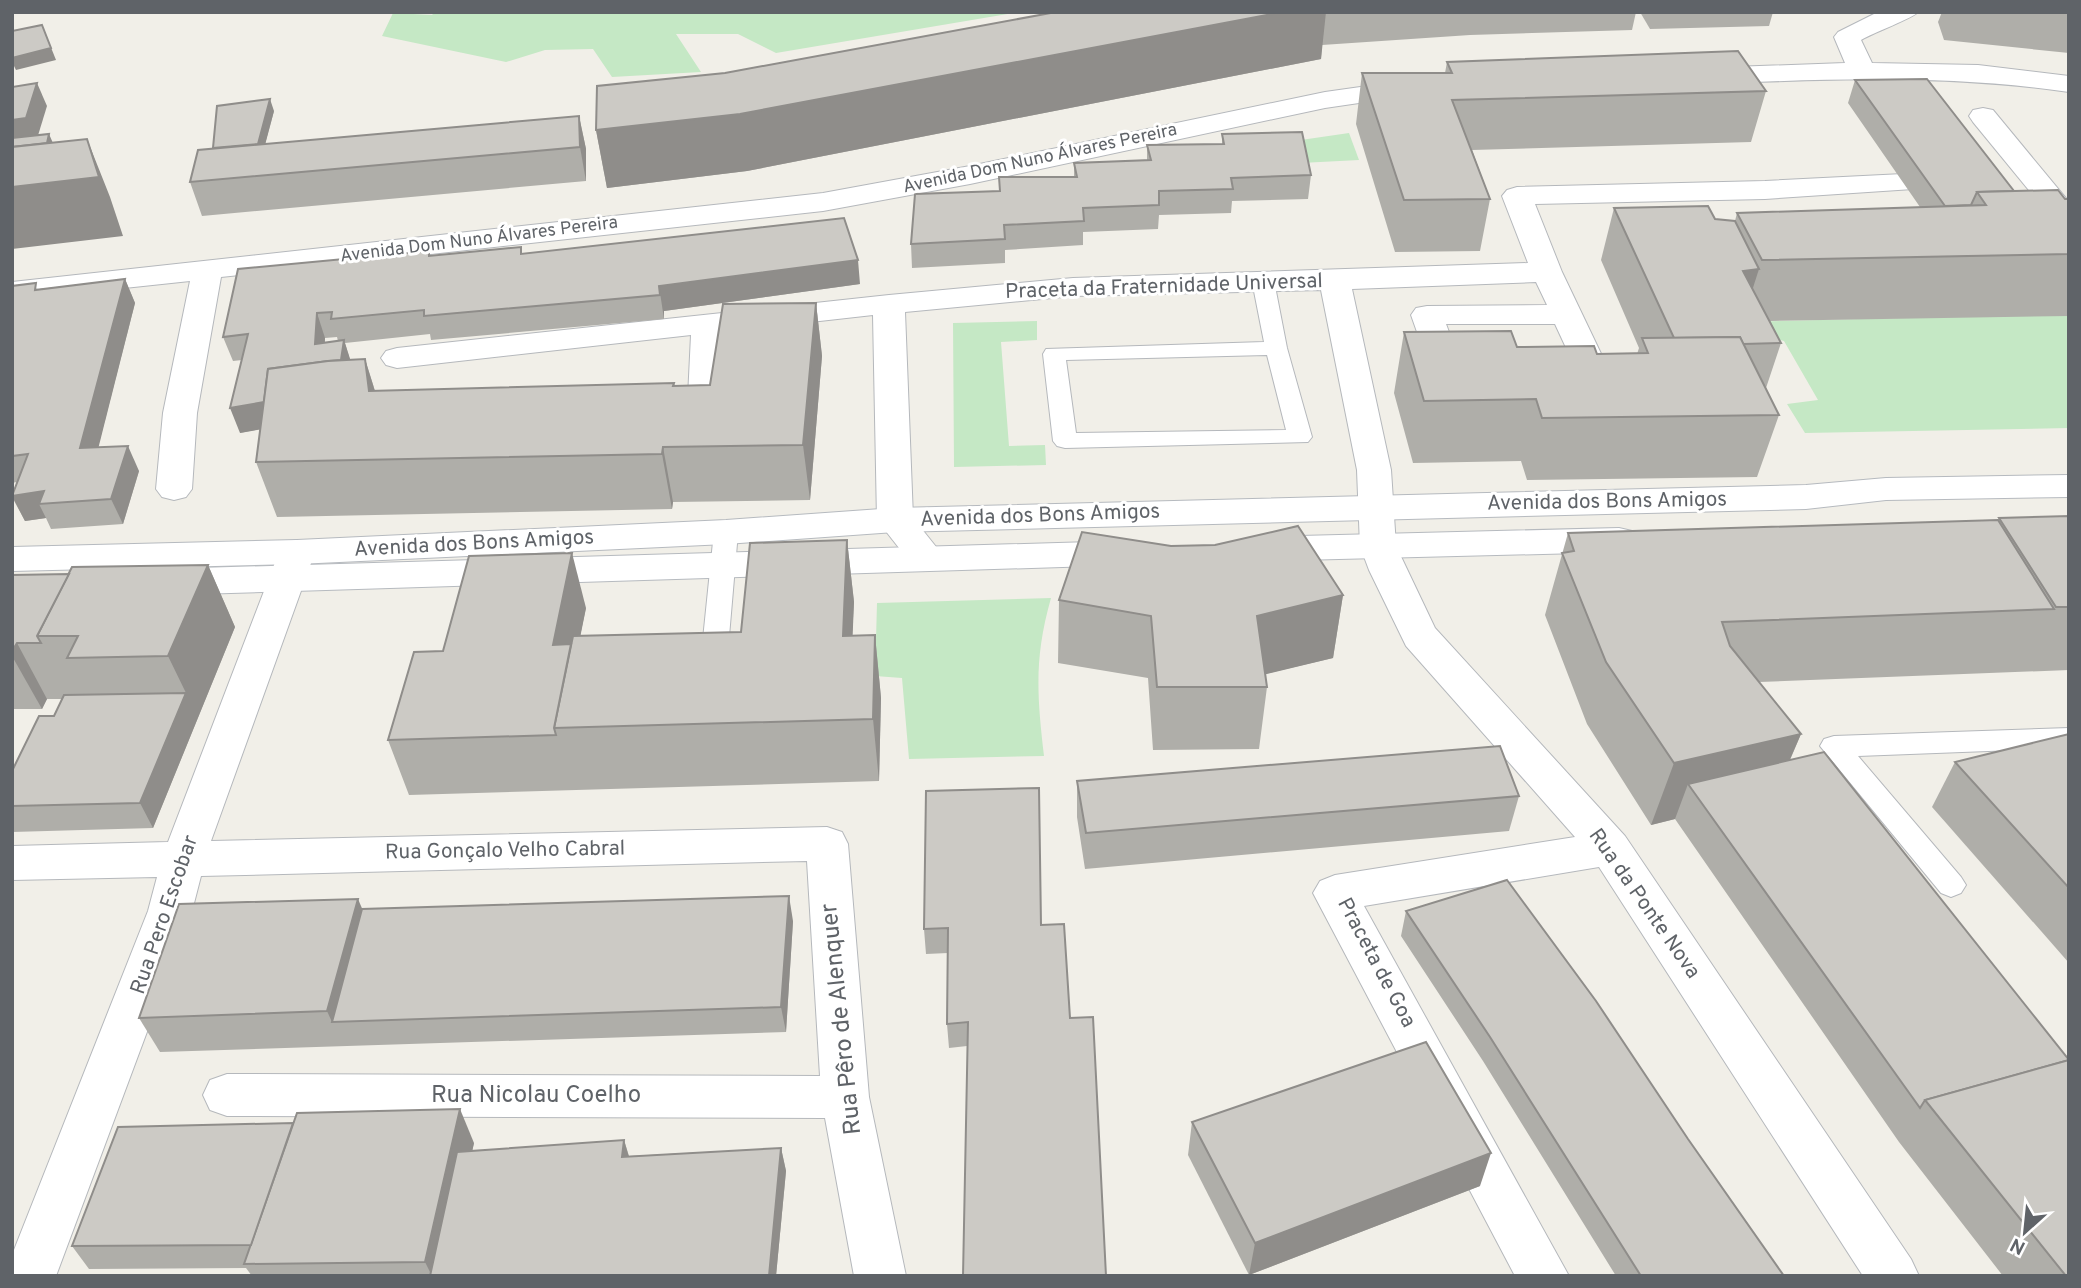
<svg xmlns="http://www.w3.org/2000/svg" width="2081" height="1288" font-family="Overpass,sans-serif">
  <rect width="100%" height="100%" fill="#f1efe8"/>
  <g fill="#c5e8c5">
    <polygon points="430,12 1020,12 776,53 738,34 676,34 701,72 612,77 593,49 545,50 506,62 382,36 393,13 433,15"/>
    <polygon points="1349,133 1359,160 1301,163 1294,141"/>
    <polygon points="2069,314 2069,428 1805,433 1787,404 1818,400 1784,341 1760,334 1742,322"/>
    <polygon points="1037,321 1037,340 1001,342 1009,446 1045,445 1046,465 954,467 953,323"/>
    <path d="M 1051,598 C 1034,658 1037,695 1044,756 L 909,759 L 902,678 L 875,676 L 877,603 Z"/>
  </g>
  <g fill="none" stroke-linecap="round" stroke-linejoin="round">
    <g stroke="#b5b8bc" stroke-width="2">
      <g id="service">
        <path d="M 1263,275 L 1270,277 L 1274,281 L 1287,348 L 1312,437 L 1308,442 L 1065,448 L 1057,446 L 1053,441 L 1043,354 L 1046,349 L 1264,342 L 1252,281 L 1256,277 ZM 1267,355 L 1286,430 L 1076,433 L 1066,360 Z"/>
        <polygon points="726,524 735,526 738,532 728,648 724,655 694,658 685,656 681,649 685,642 703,639 714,532 717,526"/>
        <polygon points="2069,728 2069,748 1858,756 1961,877 1966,885 1961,893 1951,897 1941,893 1820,746 1824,739 1834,736"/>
      </g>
    </g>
    <g stroke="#b5b8bc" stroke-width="2">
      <g id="minor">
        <path d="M 1878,12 L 1918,12 C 1915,17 1871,34 1861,40 L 1872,63 L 1978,65 L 2069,76 L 2069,92 C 1947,74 1826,79 1704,84 L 1695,82 L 1691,76 L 1695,70 L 1704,68 L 1845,63 L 1834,37 L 1838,32 Z"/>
        <polygon points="1410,80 1420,82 1423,88 1420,94 1325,108 970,184 823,211 221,277 197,413 192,489 186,497 174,500 162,497 156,489 163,413 190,281 12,300 12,282 823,193 970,166 1325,92"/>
        <polygon points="1983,108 1993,110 2069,202 2069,230 2059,227 1973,122 1969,116 1973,110"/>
        <path d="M 1903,174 L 1913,177 L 1917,183 L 1913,189 L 1765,199 L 1535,204 L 1562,272 L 1605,362 L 1601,369 C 1582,373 1562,373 1543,369 L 1539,362 L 1543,355 L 1568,352 L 1555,324 L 1446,324 L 1457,353 L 1475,356 L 1479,363 L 1475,370 L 1463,373 L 1432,370 L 1428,363 L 1411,315 L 1416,308 L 1427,306 L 1547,305 L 1536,282 L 1352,289 L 1391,470 L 1396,546 L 1435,628 L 1625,836 L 1911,1259 L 1919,1276 L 1863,1276 L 1599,867 L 1364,906 L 1569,1276 L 1515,1276 L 1313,893 L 1320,881 L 1335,875 L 1575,837 L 1406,646 L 1369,570 L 1360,546 L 1357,470 L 1321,290 L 1073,296 L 905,312 L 913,518 L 945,558 L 940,567 L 927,570 L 914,567 L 877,520 L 873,315 L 723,332 L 721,418 L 716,425 L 704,428 L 692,425 L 687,418 L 691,335 L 397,368 L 386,365 L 381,358 L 386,351 L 397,348 L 889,295 L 1073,278 L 1528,263 L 1502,196 L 1507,190 L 1517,187 L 1765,181 Z"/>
        <polygon points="297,540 310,543 315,552 211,841 827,827 842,832 848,844 869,1097 906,1276 854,1276 825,1118 227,1116 210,1110 203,1095 210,1080 227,1074 820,1076 807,861 201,876 192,911 56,1276 12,1276 12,1255 148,911 157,877 12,880 12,846 168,842 279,552 284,543"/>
      </g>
    </g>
    <g stroke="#b6babf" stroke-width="2">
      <g id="secondary">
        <polygon points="2069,475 2069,497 1886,500 1806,509 895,532 726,544 297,564 12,571 12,547 297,540 726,520 895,508 1806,485 1886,478"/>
        <polygon points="1619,528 1632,531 1637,540 1632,549 1619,552 1259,561 1246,558 1241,549 1246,540 1259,537"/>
        <polygon points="1125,541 1138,544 1143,553 1138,562 1125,565 164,595 151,591 145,582 151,573 164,569"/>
      </g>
    </g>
    <use href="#service" fill="#fff" fill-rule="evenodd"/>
    <use href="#minor" fill="#fff" fill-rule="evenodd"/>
    <use href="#secondary" fill="#fff" fill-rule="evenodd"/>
  </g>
  <g fill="#afaea9" fill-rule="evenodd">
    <polygon points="1056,12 1636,12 1632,30 1470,35 1322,45 1321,59 747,171 607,188 596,130 725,73"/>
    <polygon points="1640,12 1773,12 1769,26 1650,29"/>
    <polygon points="1942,12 2069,12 2069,53 1944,40 1938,22"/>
    <polygon points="1447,62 1766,91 1751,142 1472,150 1490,199 1480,251 1395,252 1356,124 1362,73 1445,73"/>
    <polygon points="1855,80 2014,191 2069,199 2069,316 1770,321 1781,343 1766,388 1779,415 1757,477 1527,480 1521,461 1413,463 1394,393 1404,332 1517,347 1597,354 1637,354 1639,348 1601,260 1614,208 1735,221 1737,213 1920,207 1848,103"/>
    <polygon points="274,111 265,144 579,116 586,149 586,181 202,216 190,182 213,148"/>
    <polygon points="1222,134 1311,175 1308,199 1232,201 1231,213 1159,215 1158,229 1083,232 1083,245 1005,250 1005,263 912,268 911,244 999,191 999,177 1074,177 1074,163 1147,160 1147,145 1222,144"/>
    <path d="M 521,247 L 522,253 L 860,284 L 664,311 L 664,319 L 431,340 L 430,334 L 345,343 L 350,360 L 365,359 L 375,391 L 674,383 L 675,386 L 710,385 L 816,303 L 822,356 L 810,500 L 673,502 L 672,509 L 277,517 L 256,462 L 260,429 L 240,433 L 242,360 L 233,361 L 223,337 L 430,256 ZM 337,337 L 338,341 L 325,343 L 325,338 Z"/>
    <polygon points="125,279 135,303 98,447 139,471 123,524 51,529 46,518 25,521 12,497 17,482 12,483 12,286 39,289"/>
    <polygon points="2069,516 2069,670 1759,682 1801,734 1790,760 2069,1276 2003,1276 1899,1142 1675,819 1651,825 1587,724 1545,615 1568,533 1998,520 1999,518"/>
    <polygon points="847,540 854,602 852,636 875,635 881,698 879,781 409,795 388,740 443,651 586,608 580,636 741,632"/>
    <polygon points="208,565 235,627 153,828 12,832 12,771 54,716 62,699 47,699 42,709 12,709 12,575 69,574"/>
    <polygon points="1343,595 1333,658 1265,674 1267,687 1259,749 1153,750 1148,678 1058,663 1059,600"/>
    <polygon points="2069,734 2069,963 1932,807 1955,762"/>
    <polygon points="1077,781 1519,796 1509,831 1085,869 1077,817"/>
    <polygon points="1406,911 1688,1139 1784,1276 1616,1276 1483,1061 1401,936"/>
    <polygon points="793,921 786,1032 160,1052 139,1018"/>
    <polygon points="1041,925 1070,1018 967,1046 949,1048 947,1024 948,953 926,954 924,929"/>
    <polygon points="1192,1122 1480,1186 1249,1275 1188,1155"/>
    <polygon points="624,1140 629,1156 781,1148 786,1171 776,1276 252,1276 246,1268 89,1269 72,1246 474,1143 472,1151"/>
  </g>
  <g fill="#8f8d8a">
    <polygon points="1283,12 1326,12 1321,59 747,171 607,188 596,130"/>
    <polygon points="42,25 56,60 16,70 12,62 12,58"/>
    <polygon points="37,83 47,106 36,142 12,145 12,120"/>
    <polygon points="270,99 274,111 260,164 256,152"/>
    <polygon points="579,116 586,149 586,181 580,147"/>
    <polygon points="49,134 59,157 87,139 110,197 123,236 12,249 12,166"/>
    <polygon points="858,260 860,284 664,311 664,319 659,286"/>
    <polygon points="1759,269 1742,322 1743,271"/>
    <polygon points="125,279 135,303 92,473 80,448"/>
    <polygon points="816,303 822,356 810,500 803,445"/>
    <polygon points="317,313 325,338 323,369 315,344"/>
    <polygon points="344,340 352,365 346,415 240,433 230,408"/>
    <polygon points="365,359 382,414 369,391"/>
    <polygon points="128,446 139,471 123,524 111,499"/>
    <polygon points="663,447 673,502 672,509 662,454"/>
    <polygon points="44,491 39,504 46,518 25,521 12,496"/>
    <polygon points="847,540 854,602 850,699 843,636"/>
    <polygon points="572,553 586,608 577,653 553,645"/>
    <polygon points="208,565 235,627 153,828 140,803 186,693 168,656"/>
    <polygon points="1343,595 1333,658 1250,678 1257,616"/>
    <polygon points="875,635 881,698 879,781 873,719"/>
    <polygon points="17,643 47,699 42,709 12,656 12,651"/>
    <polygon points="1801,734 1774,796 1688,784 1675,819 1651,825 1674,763"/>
    <polygon points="789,896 793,921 786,1032 781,1007"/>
    <polygon points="358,899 373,934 332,1022 327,1011"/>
    <polygon points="460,1109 474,1143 445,1276 432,1276 425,1262"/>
    <polygon points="624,1140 631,1164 622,1157"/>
    <polygon points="781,1148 786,1171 776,1276 769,1276"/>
    <polygon points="1491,1153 1480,1186 1249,1275 1255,1243"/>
  </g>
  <g fill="#cccac5" stroke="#8f8d8a" stroke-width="2">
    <polygon points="1056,12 1283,12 740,114 596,130 597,86 725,73"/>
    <polygon points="42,25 51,48 12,58 12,31"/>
    <polygon points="1738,51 1766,91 1452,100 1490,199 1404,200 1362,73 1452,73 1447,62"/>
    <polygon points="1927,79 2014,191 1977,192 1971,205 1945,206 1855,80"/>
    <polygon points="37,83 26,118 12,120 12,87"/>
    <polygon points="270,99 258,144 213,148 217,106"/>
    <polygon points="579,116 580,147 190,182 198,150"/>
    <polygon points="1302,132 1311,175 1231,178 1233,189 1159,191 1159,205 1083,208 1084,221 1004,225 1005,239 911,244 915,194 1000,191 999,177 1077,177 1074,163 1151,160 1147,145 1224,144 1222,134"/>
    <polygon points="49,134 47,143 12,147 12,138"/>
    <polygon points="87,139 99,177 12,187 12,147"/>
    <polygon points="2058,190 2065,199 2069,199 2069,254 1762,260 1737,213 1986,205 1977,192"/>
    <polygon points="1708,206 1715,219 1735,221 1759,269 1743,271 1781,343 1743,344 1740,337 1674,338 1614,208"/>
    <polygon points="844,218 858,260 659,286 660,295 424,316 424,310 331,319 332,312 317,313 315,344 344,340 341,360 328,361 268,369 264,402 230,408 248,334 223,337 238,269 429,251 429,256 521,247 521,254"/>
    <polygon points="125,279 80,448 128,446 111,499 39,504 44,491 12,496 28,454 12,456 12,286 36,283 35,290"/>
    <polygon points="816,303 803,445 663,447 662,454 256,462 268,369 328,361 365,359 369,391 674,383 673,386 710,385 723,304"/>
    <polygon points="1511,331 1517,347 1594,346 1597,354 1648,353 1642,338 1740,337 1779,415 1542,418 1536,399 1424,401 1404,332"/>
    <polygon points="2069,516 2069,607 2056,607 1999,518"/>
    <polygon points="1998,520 2054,609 1722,622 1730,646 1801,734 1674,763 1606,662 1562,553 1574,551 1568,533"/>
    <polygon points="1298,526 1343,595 1257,616 1267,687 1157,687 1151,616 1059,600 1082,532 1171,546 1215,545"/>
    <polygon points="847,540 843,636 875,635 873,719 554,728 573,636 741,632 750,543"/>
    <polygon points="572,553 553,645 571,644 554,728 556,735 388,740 414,652 443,651 469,556"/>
    <polygon points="208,565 168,656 67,658 78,636 37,636 72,567"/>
    <polygon points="69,574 37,636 41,643 17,643 12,651 12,575"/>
    <polygon points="186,693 140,803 12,806 12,771 39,716 54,716 64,695"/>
    <polygon points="2069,734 2069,888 1955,762"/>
    <polygon points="1500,746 1519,796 1086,833 1077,781"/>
    <polygon points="1824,752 2069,1060 1925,1100 1920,1108 1688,784"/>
    <polygon points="1039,788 1041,925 1064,924 1070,1018 1093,1017 1106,1276 963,1276 968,1022 947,1024 948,928 924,929 926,791"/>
    <polygon points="1507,880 1596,1001 1688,1139 1784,1276 1641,1276 1490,1037 1406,911"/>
    <polygon points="789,896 781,1007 332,1022 362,909"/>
    <polygon points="358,899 327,1011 139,1018 179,904"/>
    <polygon points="1426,1042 1491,1153 1255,1243 1192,1122"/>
    <polygon points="2069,1060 2069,1276 2066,1276 1925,1100"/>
    <polygon points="460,1109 425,1262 244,1264 297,1113"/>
    <polygon points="293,1123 251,1245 72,1246 118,1127"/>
    <polygon points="624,1140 622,1157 781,1148 769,1276 430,1276 457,1152"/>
  </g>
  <g text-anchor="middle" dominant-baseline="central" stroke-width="6" stroke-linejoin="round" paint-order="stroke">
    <g font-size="18" fill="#5f6368" stroke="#fff">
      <text transform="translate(1040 159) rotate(-12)">Avenida Dom Nuno Álvares Pereira</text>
      <text transform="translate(479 240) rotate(-7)">Avenida Dom Nuno Álvares Pereira</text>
    </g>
    <g font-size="21" fill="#5f6368" stroke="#fff">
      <text transform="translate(1164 287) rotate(-2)">Praceta da Fraternidade Universal</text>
      <text transform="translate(1607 502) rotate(-1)">Avenida dos Bons Amigos</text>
      <text transform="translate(1040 516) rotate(-2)">Avenida dos Bons Amigos</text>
      <text transform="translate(474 544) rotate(-3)">Avenida dos Bons Amigos</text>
      <text transform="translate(505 851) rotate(-1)">Rua Gonçalo Velho Cabral</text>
      <text transform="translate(1644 904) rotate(55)">Rua da Ponte Nova</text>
      <text transform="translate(165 915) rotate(-71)">Rua Pero Escobar</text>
      <text transform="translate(1376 963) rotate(62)">Praceta de Goa</text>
    </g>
    <g font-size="24" fill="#5f6368" stroke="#fff">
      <text transform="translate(842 1019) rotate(-96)">Rua Pêro de Alenquer</text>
      <text x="536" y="1096">Rua Nicolau Coelho</text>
    </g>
  </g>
  <rect width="2081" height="1288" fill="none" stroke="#5f6368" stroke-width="28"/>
  <g transform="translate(2025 1232) rotate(207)" stroke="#ffffff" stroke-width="5" paint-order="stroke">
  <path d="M0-5L12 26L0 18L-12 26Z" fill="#5f6368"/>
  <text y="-10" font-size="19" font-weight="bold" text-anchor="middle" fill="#5f6368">N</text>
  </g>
</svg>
